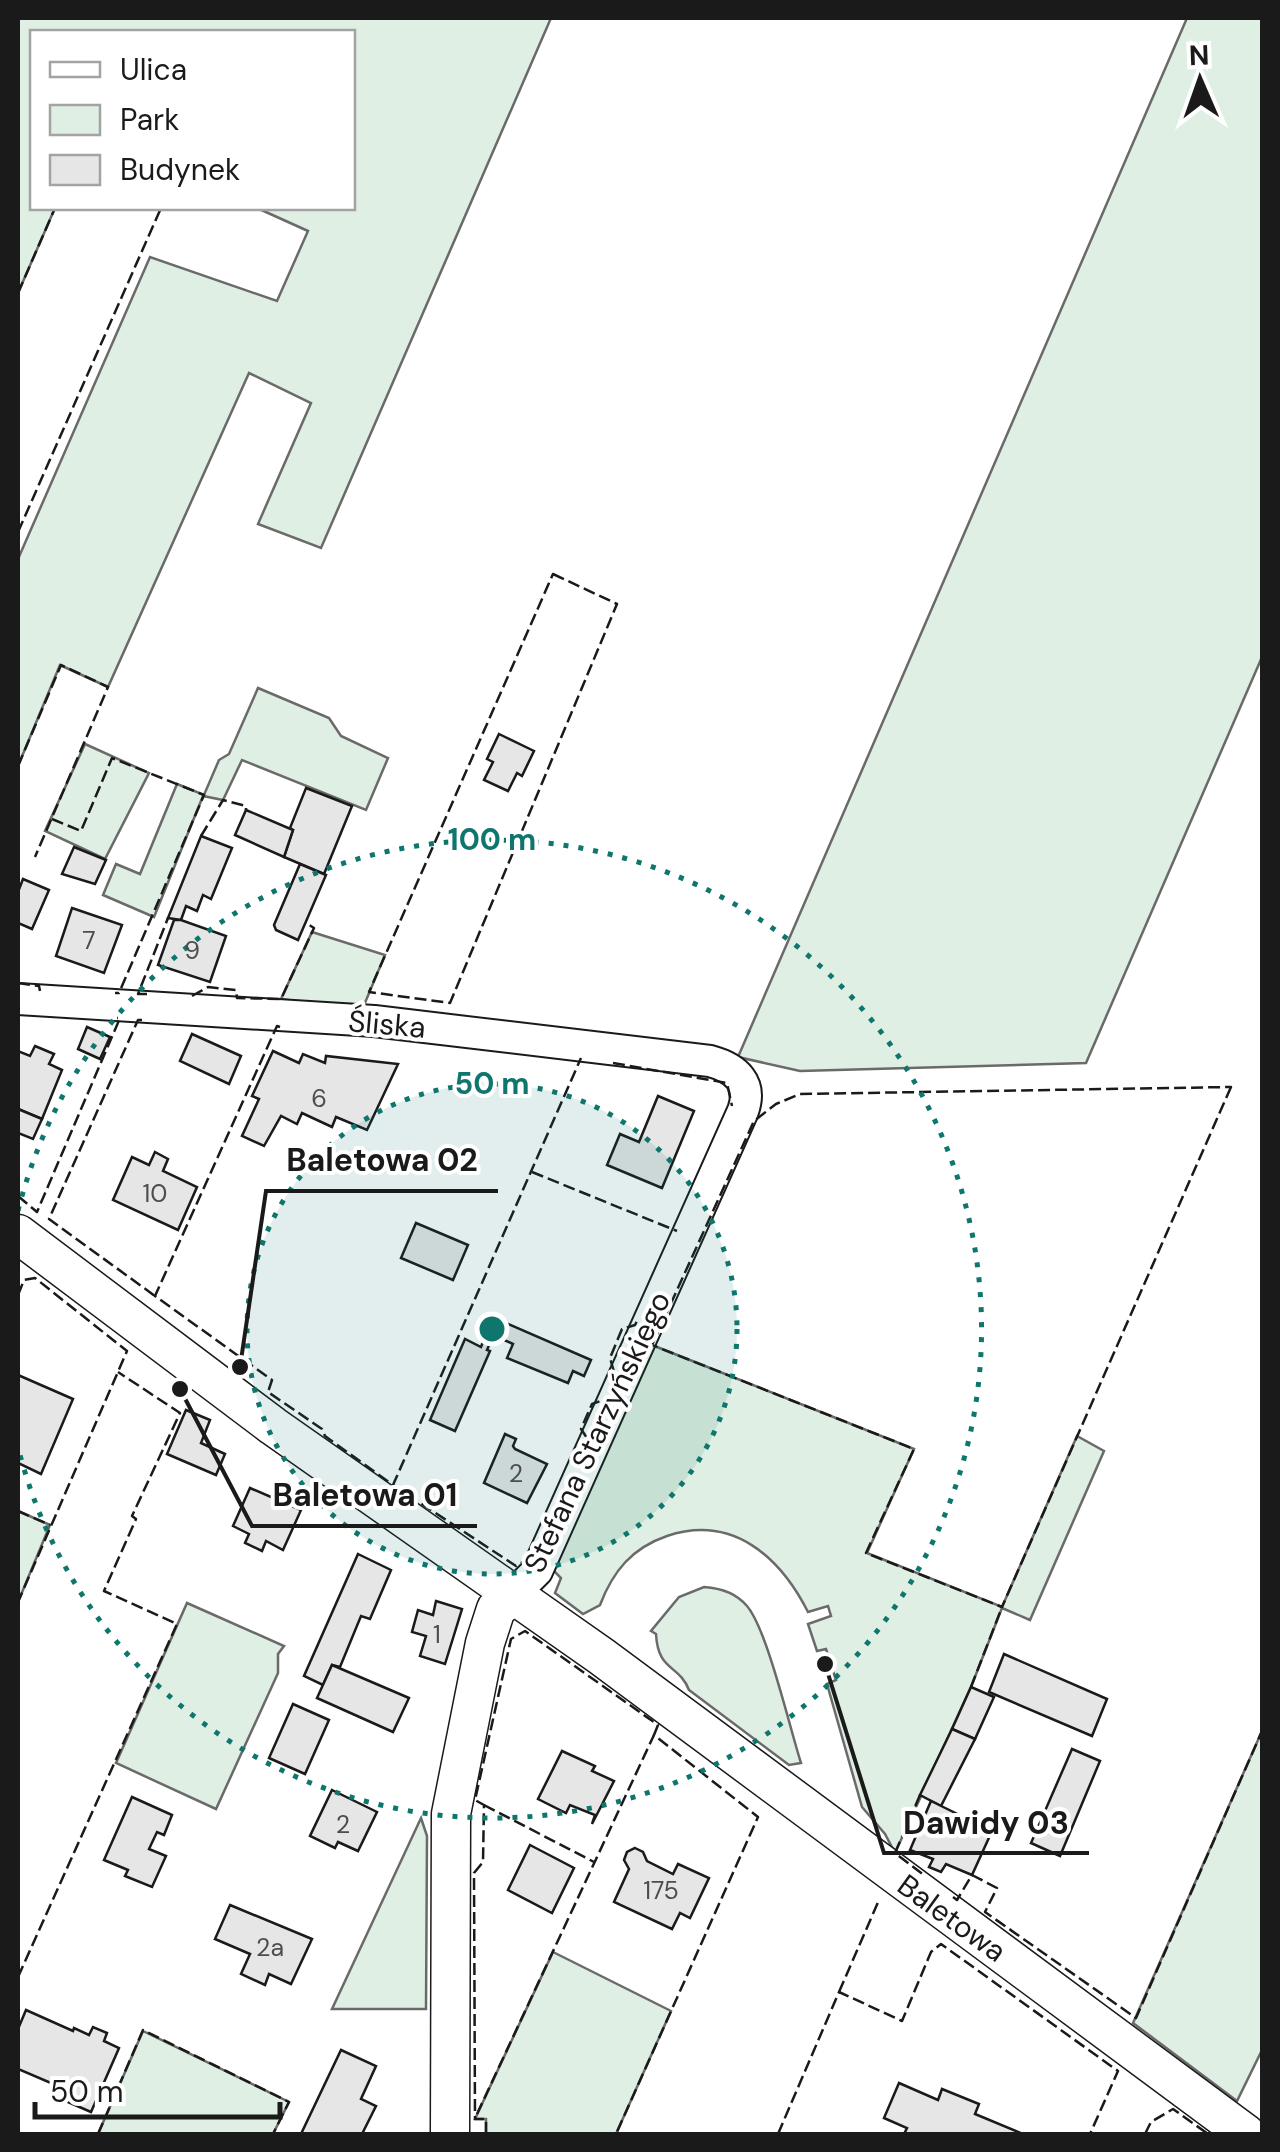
<svg xmlns="http://www.w3.org/2000/svg" width="1280" height="2152" font-family="'DM Sans',sans-serif">
  <rect width="100%" height="100%" fill="#fff"/>
  <g fill="#e0efe3" stroke="#6a6a6a" stroke-width="2.5">
    <polygon points="18,18 551,18 321,548 258,524 311,403 249,373 108,687 60,665 18,766 18,559 150,257 277,301 308,231 257,208 352,208 352,32 32,32 32,208 55,208 18,293"/>
    <polygon points="1187,18 1262,18 1262,657 1086,1063 800,1071 738,1057"/>
    <polygon points="258,688 329,718 341,736 388,758 366,810 242,760 223,800 203,796 154,917 103,895 116,864 140,874 177,784 204,795 219,760 229,754"/>
    <polygon points="85,744 149,773 105,859 45,831"/>
    <polygon points="312,932 385,955 362,1010 281,999"/>
    <path d="M 652,1345 L 914,1449 L 867,1553 L 1002,1607 L 1077,1436 L 1104,1451 L 1030,1620 L 1002,1608 L 971,1687 L 895,1853 L 885,1834 L 862,1807 L 827,1684 L 836,1680 L 826,1649 L 817,1651 L 808,1624 L 831,1616 L 828,1606 L 808,1612 C 780,1557 733,1514 667,1536 C 632,1548 613,1571 600,1605 L 583,1614 L 555,1593 L 561,1578 L 554,1571 Z"/>
    <polygon points="18,1511 50,1525 18,1602"/>
    <path d="M 704,1587 C 720,1588 736,1593 747,1606 C 767,1629 790,1729 801,1763 L 789,1765 L 689,1690 C 679,1664 658,1672 656,1634 L 651,1631 L 679,1597 Z"/>
    <polygon points="187,1603 284,1646 278,1654 278,1673 216,1809 116,1763"/>
    <polygon points="1262,1731 1262,2050 1237,2101 1133,2023"/>
    <polygon points="421,1818 427,1836 426,2009 332,2009"/>
    <polygon points="553,1952 671,2011 616,2134 486,2134 486,2119 475,2119"/>
    <polygon points="143,2031 289,2102 273,2134 98,2134"/>
  </g>
  <g fill="#e6e6e6" stroke="#1a1a1a" stroke-width="2.5">
    <polygon points="499,734 534,751 522,776 517,773 508,791 484,780 493,762 487,759"/>
    <polygon points="306,788 352,806 324,874 284,857 293,830 290,828"/>
    <polygon points="246,810 293,830 284,857 235,835"/>
    <polygon points="201,836 232,848 211,899 203,895 197,911 186,906 181,920 168,918"/>
    <polygon points="74,847 106,860 95,884 62,874"/>
    <polygon points="300,864 326,875 298,940 276,930 274,925"/>
    <polygon points="23,879 49,890 32,929 18,923 18,892"/>
    <polygon points="72,908 122,925 104,973 56,956"/>
    <polygon points="174,920 181,920 226,936 210,982 158,965"/>
    <polygon points="87,1027 110,1037 100,1059 78,1049"/>
    <polygon points="192,1034 241,1056 229,1084 180,1061"/>
    <polygon points="35,1046 54,1054 49,1064 62,1070 42,1119 18,1109 18,1051 30,1056"/>
    <polygon points="273,1051 299,1063 303,1054 325,1063 326,1056 398,1064 367,1130 336,1117 332,1127 302,1113 297,1124 281,1116 264,1146 242,1136 259,1099 252,1096"/>
    <polygon points="658,1096 694,1111 662,1188 607,1165 620,1134 639,1142"/>
    <polygon points="18,1109 42,1119 33,1139 18,1133"/>
    <polygon points="155,1152 168,1159 163,1171 197,1187 178,1230 113,1200 132,1157 149,1165"/>
    <polygon points="416,1223 468,1245 453,1280 401,1258"/>
    <polygon points="508,1324 591,1360 584,1376 573,1371 568,1383 507,1358 513,1344 502,1339"/>
    <polygon points="487,1331 494,1334 487,1350 490,1351 455,1431 430,1420 465,1339 481,1347"/>
    <polygon points="18,1375 73,1399 41,1474 18,1463"/>
    <polygon points="186,1410 210,1420 201,1443 225,1454 216,1475 167,1454"/>
    <polygon points="505,1434 516,1439 513,1446 515,1449 547,1464 527,1503 484,1483"/>
    <polygon points="250,1488 301,1510 283,1550 266,1541 262,1551 245,1543 249,1534 233,1526"/>
    <polygon points="358,1554 391,1570 370,1619 361,1616 340,1667 332,1665 323,1685 304,1676"/>
    <polygon points="436,1601 462,1609 445,1664 420,1656 426,1636 412,1632 418,1610 433,1615"/>
    <polygon points="1004,1654 1107,1699 1092,1736 989,1692"/>
    <polygon points="332,1665 409,1698 393,1732 317,1698"/>
    <polygon points="971,1687 994,1697 975,1739 952,1729"/>
    <polygon points="293,1704 329,1720 305,1774 269,1758"/>
    <polygon points="952,1729 975,1739 941,1806 920,1795"/>
    <polygon points="1072,1749 1100,1761 1060,1856 1031,1843"/>
    <polygon points="562,1751 595,1766 592,1771 614,1781 592,1824 595,1815 570,1805 566,1813 538,1799"/>
    <polygon points="332,1790 377,1812 358,1851 338,1842 335,1848 310,1836"/>
    <polygon points="132,1797 172,1815 164,1835 157,1832 149,1849 166,1856 152,1887 125,1876 128,1870 104,1860"/>
    <polygon points="931,1801 992,1831 972,1875 946,1864 941,1872 929,1867 933,1859 910,1850"/>
    <polygon points="530,1845 574,1868 552,1913 508,1890"/>
    <polygon points="635,1848 643,1852 647,1861 673,1874 678,1864 709,1878 690,1918 680,1913 672,1929 614,1902 629,1869 624,1860 627,1852"/>
    <polygon points="230,1905 312,1939 291,1984 269,1974 265,1985 241,1974 250,1954 215,1939"/>
    <polygon points="26,2010 73,2031 74,2028 89,2035 93,2027 107,2033 104,2041 119,2048 91,2112 61,2099 65,2089 18,2069 18,2029"/>
    <polygon points="341,2050 376,2066 361,2099 376,2106 362,2134 301,2134"/>
    <polygon points="899,2083 938,2100 942,2089 979,2104 975,2114 1023,2134 904,2134 907,2128 884,2118"/>
  </g>
  <g fill="none" stroke-linecap="round" stroke-linejoin="round">
    <g stroke="#1a1a1a" stroke-width="34">
      <path id="minor" d="M 18,999 L 374,1021 L 710,1061 C 736,1068 753,1083 743,1111 L 537,1571 L 513,1595"/>
    </g>
    <g stroke="#1a1a1a" stroke-width="41">
      <g id="tertiary">
        <polyline points="18,1234 273,1426 601,1656 1246,2134"/>
        <polyline points="450,2134 451,1814 485,1643 496,1609 513,1595"/>
      </g>
    </g>
    <use href="#minor" stroke="#fff" stroke-width="30"/>
    <use href="#tertiary" stroke="#fff" stroke-width="38"/>
    <g stroke="#1a1a1a" stroke-width="2.5" stroke-dasharray="12 5" stroke-linecap="butt">
      <polyline points="18,293 55,208"/>
      <polyline points="18,532 161,208"/>
      <polygon points="553,574 617,604 450,1003 369,992"/>
      <polyline points="18,766 61,665 108,687 35,857"/>
      <polyline points="52,819 81,831 112,758 204,795 119,993 115,993"/>
      <polyline points="201,836 223,800 246,806 246,810"/>
      <polyline points="18,983 39,986 40,991"/>
      <polyline points="147,994 138,994 168,918"/>
      <polyline points="192,996 208,987 236,990 237,998 281,999 314,928 306,923"/>
      <polyline points="142,1020 138,1020 49,1219 155,1296"/>
      <polyline points="280,1027 277,1026 155,1296 272,1380 268,1392 322,1429 325,1436 393,1485 581,1058"/>
      <polyline points="613,1063 727,1083 732,1106"/>
      <polygon points="1231,1087 1002,1607 866,1553 914,1449 652,1345 754,1121 776,1104 800,1094"/>
      <polyline points="532,1172 677,1231"/>
      <polyline points="18,1196 37,1212 120,1018 117,1018"/>
      <polyline points="18,1295 24,1280 35,1278 127,1351 18,1602"/>
      <polyline points="614,1372 610,1358 622,1329 635,1325 637,1321"/>
      <polyline points="587,1438 581,1429 592,1404 603,1400"/>
      <polyline points="393,1485 516,1566 532,1556"/>
      <polyline points="18,1511 50,1525"/>
      <polyline points="971,1687 1002,1607"/>
      <polyline points="920,1795 895,1853 925,1876"/>
      <polyline points="484,1805 594,1862"/>
      <polyline points="953,1897 957,1900 972,1875 997,1888 985,1912 1136,2018 1262,1731"/>
      <polyline points="18,1977 177,1624 104,1591 136,1519 132,1516 180,1413 118,1372"/>
      <polyline points="839,1992 879,1900"/>
      <polyline points="1262,2047 1262,2050"/>
      <polyline points="477,2114 654,1735"/>
      <polyline points="98,2134 143,2030 289,2102 273,2134"/>
      <polyline points="486,2134 486,2119 475,2119 474,1873 483,1862 484,1805 475,1800 511,1639 525,1631 658,1725 654,1735 758,1817 616,2134"/>
      <polyline points="778,2134 839,1992 902,2021 931,1952 941,1944 1118,2071 1090,2134"/>
      <polyline points="1145,2134 1151,2122 1173,2109 1208,2134"/>
    </g>
  </g>
  <circle cx="492" cy="1329" r="245" fill="#0f766e" fill-opacity=".12"/>
  <g fill="none" stroke="#0f766e" stroke-width="5" stroke-dasharray="5 10">
    <circle cx="492" cy="1329" r="245"/>
    <path d="M18 1211A489 489 0 1 1 18 1447"/>
  </g>
  <g text-anchor="middle" dominant-baseline="central" stroke-width="8" stroke-linejoin="round" paint-order="stroke">
    <g font-size="25" fill="#4d4d4d">
      <text x="89" y="940">7</text>
      <text x="192" y="950">9</text>
      <text x="319" y="1098">6</text>
      <text x="155" y="1193">10</text>
      <text x="516" y="1473">2</text>
      <text x="437" y="1634">1</text>
      <text x="343" y="1824">2</text>
      <text x="661" y="1890">175</text>
      <text x="270" y="1947">2a</text>
    </g>
    <g font-size="30" fill="#1a1a1a" stroke="#fff">
      <text transform="translate(387 1024) rotate(5)">Śliska</text>
      <text transform="translate(597 1432) rotate(-65)">Stefana Starzyńskiego</text>
      <text transform="translate(952 1918) rotate(36)">Baletowa</text>
    </g>
  </g>
  <circle cx="492" cy="1329" r="15" fill="#0f766e" stroke="#fff" stroke-width="5"/>
  <g font-size="30" text-anchor="middle" font-weight="bold" fill="#0f766e" stroke="#fff" stroke-width="8" stroke-linejoin="round" paint-order="stroke">
    <text x="492" y="850">100 m</text>
    <text x="492" y="1094">50 m</text>
  </g>
  <path fill="none" stroke="#1a1a1a" stroke-width="4" d="M240 1367L266 1191H498M180 1389L252 1526H477M825 1664L884 1853H1089"/>
  <g fill="#1a1a1a" stroke="#fff" stroke-width="4">
    <circle cx="240" cy="1367" r="10"/>
    <circle cx="180" cy="1389" r="10"/>
    <circle cx="825" cy="1664" r="10"/>
  </g>
  <g font-size="32" text-anchor="middle" font-weight="bold" fill="#1a1a1a" stroke="#fff" stroke-width="8" stroke-linejoin="round" paint-order="stroke">
    <text x="382" y="1171">Baletowa 02</text>
    <text x="365" y="1506">Baletowa 01</text>
    <text x="986" y="1834">Dawidy 03</text>
  </g>
  <rect width="1280" height="2152" fill="none" stroke="#1a1a1a" stroke-width="40"/>
  <rect x="30" y="30" width="325" height="180" fill="#ffffff" stroke="#a3a3a3" stroke-width="2.5"/>
  <rect x="50" y="62" width="50" height="15" fill="#ffffff" stroke="#a3a3a3" stroke-width="2.5"/>
  <text x="120" y="80" font-size="30" fill="#1a1a1a">Ulica</text>
  <rect x="50" y="105" width="50" height="30" fill="#e0efe3" stroke="#a3a3a3" stroke-width="2.5"/>
  <text x="120" y="130" font-size="30" fill="#1a1a1a">Park</text>
  <rect x="50" y="155" width="50" height="30" fill="#e6e6e6" stroke="#a3a3a3" stroke-width="2.5"/>
  <text x="120" y="180" font-size="30" fill="#1a1a1a">Budynek</text>
  <g transform="translate(1200 80) rotate(358)" stroke="#ffffff" stroke-width="8" paint-order="stroke">
  <path d="M0-8L18 38L0 25L-18 38Z" fill="#1a1a1a"/>
  <text y="-15" font-size="28" font-weight="bold" text-anchor="middle" fill="#1a1a1a">N</text>
  </g>
  <path d="M35 2102v15h245v-15" fill="none" stroke="#1a1a1a" stroke-width="5"/>
  <text x="50" y="2102" font-size="30" fill="#1a1a1a" stroke="#ffffff" stroke-width="8" paint-order="stroke">50 m</text>
</svg>
